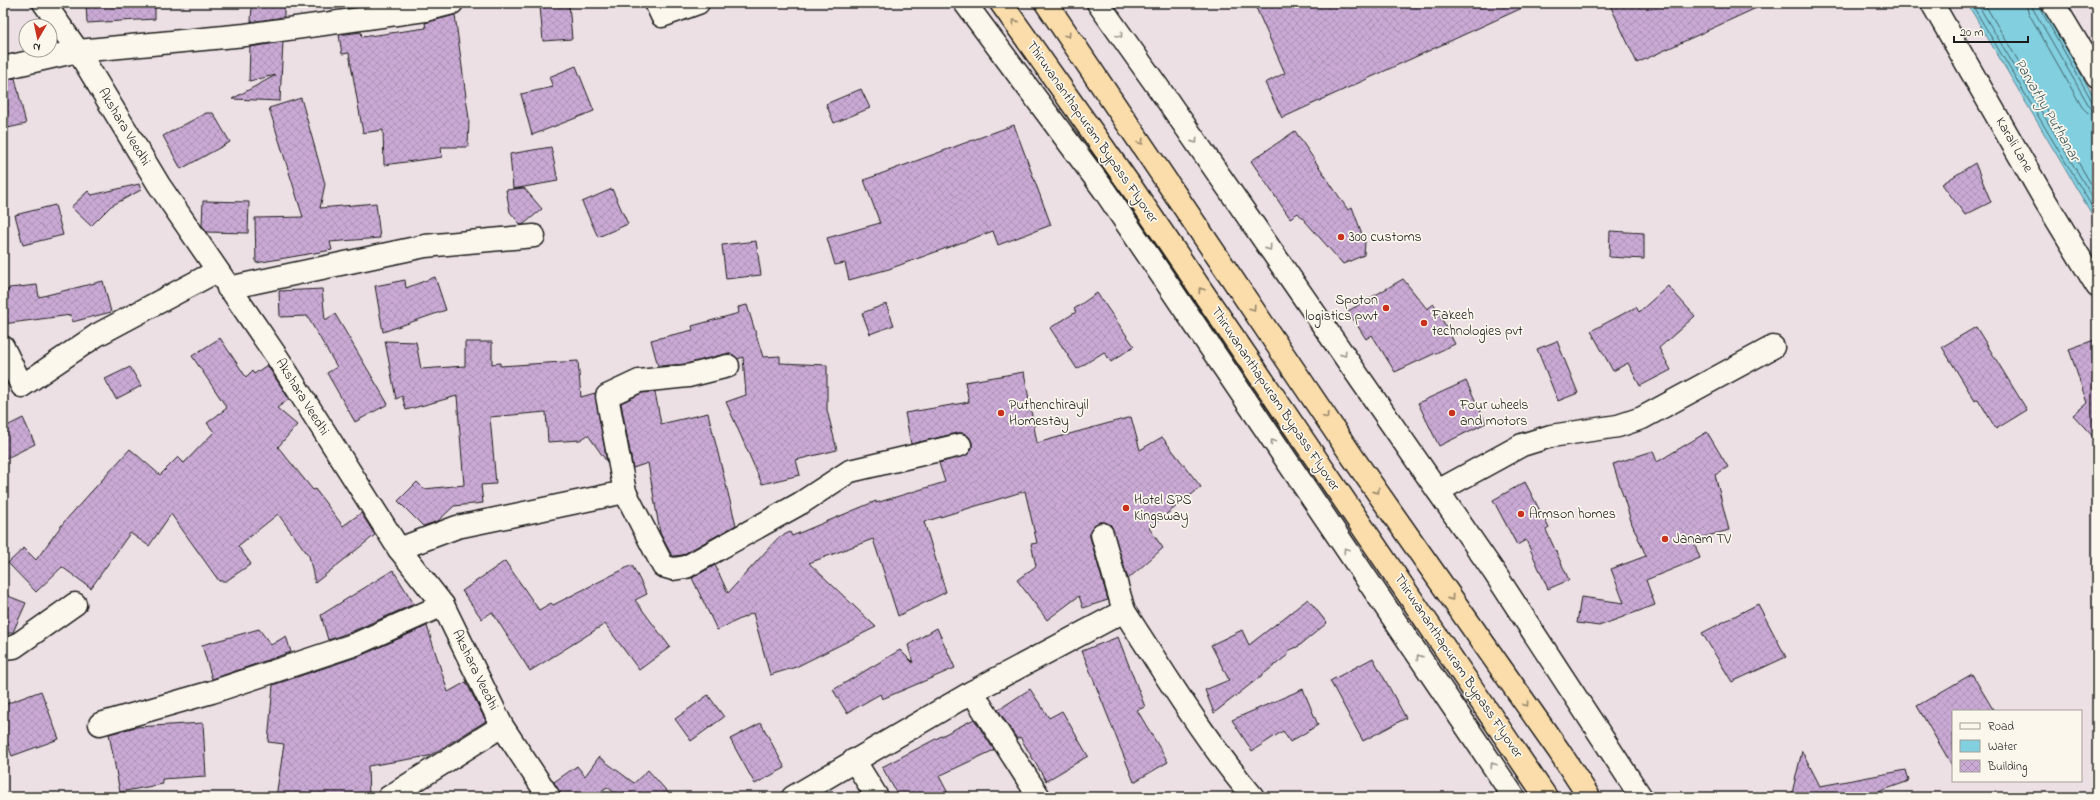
<svg xmlns="http://www.w3.org/2000/svg" width="2100" height="800" font-family="'Indie Flower',sans-serif">
  <defs>
    <pattern id="building-cross-hatch" width="8" height="8" patternUnits="userSpaceOnUse"><rect width="8" height="8" fill="#caaad5"/><path d="M0 0l8 8M0 8l8-8" fill="none" stroke="#ad92b6"/></pattern>
  </defs>
  <rect width="100%" height="100%" fill="#ece0e5"/>
  <filter id="ink" filterUnits="userSpaceOnUse"><feTurbulence type="fractalNoise" baseFrequency=".025" numOctaves="2"/><feDisplacementMap in="SourceGraphic" scale="8" xChannelSelector="R" yChannelSelector="G"/><feConvolveMatrix kernelMatrix="1 2 1 2 8 2 1 2 1" color-interpolation-filters="sRGB"/></filter>
  <g filter="url(#ink)">
    <polygon fill="#82cfe0" stroke="#598792" points="1967,3 2040,3 2097,102 2097,223"/>
    <g fill="none" stroke-linecap="round" stroke-linejoin="round">
      <g stroke="#45646a" stroke-width="1">
        <polyline points="1971,3 2097,215"/>
        <polyline points="1977,3 2097,205"/>
        <polyline points="1984,3 2097,194"/>
        <polyline points="2026,3 2028,12 2082,107 2088,113 2097,115"/>
        <polyline points="2032,3 2033,9 2088,104 2092,108 2097,109"/>
        <polyline points="2037,3 2092,101 2097,104"/>
      </g>
    </g>
    <g fill="url(#building-cross-hatch)" stroke="#1c1c1c">
      <polygon points="86,3 155,3 155,19 87,23"/>
      <polygon points="252,3 284,3 284,17 251,22"/>
      <polygon points="1254,3 1533,3 1282,118 1265,83 1285,73"/>
      <polygon points="1609,3 1767,3 1637,63"/>
      <polygon points="569,4 572,39 543,41 540,6"/>
      <polygon points="455,15 469,119 468,147 441,147 442,157 384,165 383,130 363,133 349,53 342,54 339,35 361,32 362,37 426,28 425,23"/>
      <polygon points="283,42 280,101 232,99 276,75 249,81 250,47"/>
      <polygon points="576,66 594,111 532,135 521,94 553,87 549,77"/>
      <polygon points="15,78 26,124 3,129 3,80"/>
      <polygon points="861,89 870,108 834,123 826,104"/>
      <polygon points="301,98 325,184 320,208 376,203 380,238 330,242 332,250 256,263 255,218 303,217 269,108"/>
      <polygon points="206,113 213,113 230,142 181,169 163,136"/>
      <polygon points="1014,125 1051,225 998,245 993,231 889,269 849,280 845,263 835,265 827,238 880,223 864,180"/>
      <polygon points="1295,131 1348,210 1352,207 1365,242 1364,255 1343,264 1298,213 1290,218 1251,161"/>
      <polygon points="551,147 558,181 513,189 510,154"/>
      <polygon points="1975,163 1991,202 1965,215 1942,184"/>
      <polygon points="139,184 141,190 111,206 91,226 71,207 88,191 92,195"/>
      <polygon points="524,188 542,209 524,224 521,225 510,212 506,190"/>
      <polygon points="612,189 628,224 598,237 582,202"/>
      <polygon points="203,201 249,202 248,233 206,232 202,225"/>
      <polygon points="55,205 63,235 23,245 15,215"/>
      <polygon points="1610,231 1644,233 1644,259 1609,257"/>
      <polygon points="756,241 761,275 726,279 722,245"/>
      <polygon points="435,277 446,310 383,332 375,286 405,280 406,288"/>
      <polygon points="1403,279 1427,309 1434,304 1455,344 1395,372 1372,335 1366,339 1348,311"/>
      <polygon points="103,281 111,312 72,322 71,315 3,324 3,291 9,290 9,288 37,285 39,297"/>
      <polygon points="1668,286 1695,316 1659,348 1671,370 1640,386 1628,363 1613,371 1591,331 1636,307 1639,312"/>
      <polygon points="322,289 325,320 335,314 388,404 355,422 327,373 337,367 307,316 280,317 279,291"/>
      <polygon points="1097,293 1134,346 1111,362 1104,352 1077,369 1050,328 1076,312 1074,309"/>
      <polygon points="886,304 894,325 870,334 862,313"/>
      <polygon points="747,305 763,357 780,356 780,363 827,365 827,410 837,450 796,460 800,475 762,484 726,402 746,395 743,357 738,359 732,354 725,354 686,364 658,366 651,340 693,330 692,326 739,313 738,307"/>
      <polygon points="1976,327 2027,410 1996,429 1978,399 1975,401 1942,347"/>
      <polygon points="220,338 246,377 252,371 254,374 267,365 289,399 277,408 297,425 278,447 313,490 315,489 343,526 361,513 375,535 315,583 309,556 278,514 238,546 251,564 226,581 219,581 171,514 149,546 130,533 91,588 62,567 36,592 8,563 24,548 36,560 64,522 130,449 160,475 178,457 184,463 214,432 207,423 227,408 192,356"/>
      <polygon points="2097,339 2097,441 2073,415 2087,403 2069,349"/>
      <polygon points="385,341 416,342 421,369 465,366 465,342 492,342 492,364 500,363 500,366 578,361 581,397 595,393 607,462 588,435 580,440 548,442 546,412 490,417 496,484 481,485 483,503 454,506 438,521 423,526 398,501 417,482 424,489 464,485 457,396 406,410 402,396 396,399"/>
      <polygon points="1557,341 1578,393 1558,401 1537,349"/>
      <polygon points="130,367 141,386 116,399 105,379"/>
      <polygon points="1024,372 1037,443 1131,417 1140,450 1162,437 1201,487 1149,528 1163,548 1128,579 1111,525 1105,522 1099,522 1093,526 1090,531 1090,537 1108,600 1083,608 1079,596 1047,620 1017,580 1036,566 1031,544 1037,543 1025,491 924,522 946,592 898,616 873,539 809,563 876,627 796,667 770,675 753,613 717,630 692,578 715,565 728,593 778,538 790,532 792,536 876,501 876,503 945,482 939,463 968,454 972,448 972,442 969,437 964,433 957,433 911,444 905,413 969,402 965,382"/>
      <polygon points="1466,381 1486,423 1439,446 1418,403"/>
      <polygon points="655,392 661,424 708,413 736,525 682,555 674,556 672,556 660,533 648,463 633,468 621,403 642,393"/>
      <polygon points="23,418 35,444 3,460 3,428"/>
      <polygon points="1707,432 1728,467 1715,475 1729,530 1693,540 1700,558 1646,580 1655,605 1599,626 1577,623 1581,597 1624,603 1611,569 1646,556 1632,524 1613,464 1653,451 1657,462"/>
      <polygon points="1525,482 1549,528 1546,530 1569,580 1548,589 1526,540 1517,545 1493,500"/>
      <polygon points="505,561 539,610 551,603 553,605 632,565 647,594 635,600 670,647 639,670 605,624 530,671 492,612 482,619 462,591"/>
      <polygon points="393,570 414,604 351,632 328,640 321,615"/>
      <polygon points="3,594 26,603 13,632 3,635"/>
      <polygon points="1308,599 1327,623 1299,646 1288,651 1289,654 1214,713 1205,690 1229,680 1211,645 1242,630 1249,645"/>
      <polygon points="1758,604 1786,657 1732,682 1702,633"/>
      <polygon points="427,626 448,692 466,682 486,721 429,756 368,766 369,797 276,797 284,744 268,742 273,685 360,656"/>
      <polygon points="937,628 955,668 882,699 880,694 847,713 833,690 900,650 913,663 908,645"/>
      <polygon points="259,629 271,645 286,636 291,652 212,679 202,645"/>
      <polygon points="1118,637 1145,707 1137,710 1168,762 1134,782 1082,651"/>
      <polygon points="1373,658 1406,718 1363,741 1330,681"/>
      <polygon points="1972,674 1994,711 1953,711 1953,767 1917,706"/>
      <polygon points="1030,689 1049,718 1062,711 1088,756 1046,781 1020,737 1017,739 998,710"/>
      <polygon points="1303,689 1318,725 1290,742 1283,731 1252,751 1232,720"/>
      <polygon points="41,691 59,739 12,756 3,731 3,705"/>
      <polygon points="708,695 724,717 691,741 675,719"/>
      <polygon points="974,719 994,750 939,776 950,797 899,797 882,767"/>
      <polygon points="203,723 206,776 162,779 163,784 120,792 109,734 136,727"/>
      <polygon points="761,723 785,768 755,784 730,739"/>
      <polygon points="1802,751 1820,786 1906,770 1909,781 1864,797 1791,797"/>
      <polygon points="599,757 634,783 648,770 672,797 617,797 619,796 607,787 597,794 599,797 561,797 554,782 577,766 585,776"/>
    </g>
    <g fill="none" stroke-linecap="round" stroke-linejoin="round">
      <g stroke="#1c1c1c" stroke-width="25">
        <g id="minor">
          <polyline points="656,3 662,16 698,3"/>
          <polyline points="1932,3 2046,202 2097,286"/>
          <polyline points="2053,3 2097,76"/>
          <polyline points="3,68 78,51 245,35 425,10 452,3"/>
          <polyline points="228,288 425,246 534,236"/>
          <polyline points="3,347 22,386 97,335 217,271"/>
          <polyline points="1438,491 1522,445 1551,436 1618,426 1642,418 1773,347"/>
          <polyline points="625,492 607,396 639,381 688,376 728,366"/>
          <polyline points="1102,534 1124,611"/>
          <polyline points="399,549 457,527 625,492 663,566 673,569 686,567 801,503 850,471 960,445"/>
          <polyline points="3,648 14,647 75,604"/>
          <polyline points="972,692 1039,797"/>
          <polyline points="100,724 212,692 356,644 443,605"/>
          <polyline points="854,760 877,797"/>
          <polyline points="389,797 502,726"/>
          <path d="M 793,797 L 972,692 L 1124,611 C 1165,674 1204,739 1253,797"/>
        </g>
      </g>
      <g stroke="#1c1c1c" stroke-width="25">
        <g id="tertiary">
          <polyline points="44,3 78,51 159,185 277,357 399,549 443,605 502,726 549,797"/>
          <polyline points="965,3 1104,190 1514,797"/>
          <polyline points="1098,3 1167,100 1494,572 1641,797"/>
        </g>
      </g>
      <g stroke="#1c1c1c" stroke-width="25">
        <g id="trunk">
          <polyline points="1001,3 1132,188 1546,797"/>
          <polyline points="1046,3 1354,459 1559,751 1589,797"/>
        </g>
      </g>
      <use href="#minor" stroke="#fbf7ec" stroke-width="22"/>
      <use href="#tertiary" stroke="#fbf7ec" stroke-width="22"/>
      <use href="#trunk" stroke="#faddab" stroke-width="22"/>
    </g>
    <defs><path id="oneway-chevron" d="M-2-3.5L2.5 0L-2 3.5" fill="none" stroke-width="1.6" stroke-linecap="round" stroke-linejoin="round"/></defs>
    <g stroke="#96866b">
      <use href="#oneway-chevron" transform="translate(1015 22) rotate(-125)"/>
      <use href="#oneway-chevron" transform="translate(1068 35) rotate(56)"/>
      <use href="#oneway-chevron" transform="translate(1141 142) rotate(56)"/>
      <use href="#oneway-chevron" transform="translate(1201 290) rotate(-124)"/>
      <use href="#oneway-chevron" transform="translate(1253 308) rotate(56)"/>
      <use href="#oneway-chevron" transform="translate(1326 416) rotate(56)"/>
      <use href="#oneway-chevron" transform="translate(1377 491) rotate(55)"/>
      <use href="#oneway-chevron" transform="translate(1451 598) rotate(55)"/>
      <use href="#oneway-chevron" transform="translate(1526 704) rotate(55)"/>
    </g>
    <g stroke="#97948e">
      <use href="#oneway-chevron" transform="translate(1120 35) rotate(54)"/>
      <use href="#oneway-chevron" transform="translate(1195 141) rotate(55)"/>
      <use href="#oneway-chevron" transform="translate(1269 248) rotate(55)"/>
      <use href="#oneway-chevron" transform="translate(1344 354) rotate(55)"/>
      <use href="#oneway-chevron" transform="translate(1273 442) rotate(-124)"/>
      <use href="#oneway-chevron" transform="translate(1346 550) rotate(-124)"/>
      <use href="#oneway-chevron" transform="translate(1419 657) rotate(-124)"/>
      <use href="#oneway-chevron" transform="translate(1493 765) rotate(-124)"/>
    </g>
  </g>
  <g fill="#c8321e" stroke="#fbf7ec" stroke-width="1.5">
    <circle cx="1341" cy="237" r="4"/>
    <circle cx="1386" cy="308" r="4"/>
    <circle cx="1424" cy="323" r="4"/>
    <circle cx="1001" cy="413" r="4"/>
    <circle cx="1452" cy="413" r="4"/>
    <circle cx="1126" cy="508" r="4"/>
    <circle cx="1521" cy="514" r="4"/>
    <circle cx="1665" cy="539" r="4"/>
  </g>
  <g text-anchor="middle" dominant-baseline="central" stroke-width="3.5" stroke-linejoin="round" paint-order="stroke">
    <g font-size="14" fill="#1c1c1c" stroke="#fbf7ec">
      <text transform="translate(124 127) rotate(59)">Akshara Veedhi</text>
      <text transform="translate(1092 132) rotate(55)">Thiruvananthapuram Bypass Flyover</text>
      <text transform="translate(2014 145) rotate(60)">Karali Lane</text>
      <text transform="translate(302 397) rotate(58)">Akshara Veedhi</text>
      <text transform="translate(1275 399) rotate(56)">Thiruvananthapuram Bypass Flyover</text>
      <text transform="translate(1458 666) rotate(56)">Thiruvananthapuram Bypass Flyover</text>
      <text transform="translate(475 670) rotate(64)">Akshara Veedhi</text>
    </g>
    <g font-size="14" fill="#1c1c1c" stroke="#fbf7ec" text-anchor="start">
      <text x="1349" y="237">300 customs</text>
      <text x="1378" y="300" text-anchor="end">Spoton<tspan x="1378" dy="16">logistics pvvt</tspan></text>
      <text x="1432" y="315">Fakeeh<tspan x="1432" dy="16">technologies pvt</tspan></text>
      <text x="1009" y="405">Puthenchirayil<tspan x="1009" dy="16">Homestay</tspan></text>
      <text x="1460" y="405">Four wheels<tspan x="1460" dy="16">and motors</tspan></text>
      <text x="1134" y="500">Hotel SPS<tspan x="1134" dy="16">Kingsway</tspan></text>
      <text x="1529" y="514">Armson homes</text>
      <text x="1673" y="539">Janam TV</text>
    </g>
    <g font-size="15" font-style="italic" fill="#405b61" stroke="#fbf7ec">
      <text transform="translate(2047 110) rotate(60)">Parvathy Puthanar</text>
    </g>
  </g>
  <rect width="2100" height="800" fill="none" stroke="#fbf7ec" stroke-width="16"/>
  <rect x="8" y="8" width="2084" height="784" fill="none" stroke="#1c1c1c" stroke-width="1.5" filter="url(#ink)"/>
  <rect x="1952" y="710" width="130" height="72" fill="#fbf7ec" stroke="#a29f99"/>
  <rect x="1960" y="723" width="20" height="6" fill="#fbf7ec" stroke="#a29f99"/>
  <text x="1988" y="730" font-size="12" fill="#1c1c1c">Road</text>
  <rect x="1960" y="740" width="20" height="12" fill="#82cfe0" stroke="#a29f99"/>
  <text x="1988" y="750" font-size="12" fill="#1c1c1c">Water</text>
  <rect x="1960" y="760" width="20" height="12" fill="url(#building-cross-hatch)" stroke="#a29f99"/>
  <text x="1988" y="770" font-size="12" fill="#1c1c1c">Building</text>
  <g transform="translate(38 38) rotate(189)"><circle r="19" fill="#fbf7ec" stroke="#a29f99"/>
  <path d="M0-3L7 15L0 10L-7 15Z" fill="#c8321e"/>
  <text y="-6" font-size="11" font-weight="bold" text-anchor="middle" fill="#1c1c1c">N</text>
  </g>
  <path d="M1954 36v6h74v-6" fill="none" stroke="#1c1c1c" stroke-width="2"/>
  <text x="1960" y="36" font-size="12" fill="#1c1c1c" stroke="#fbf7ec" stroke-width="3" paint-order="stroke">20 m</text>
</svg>
